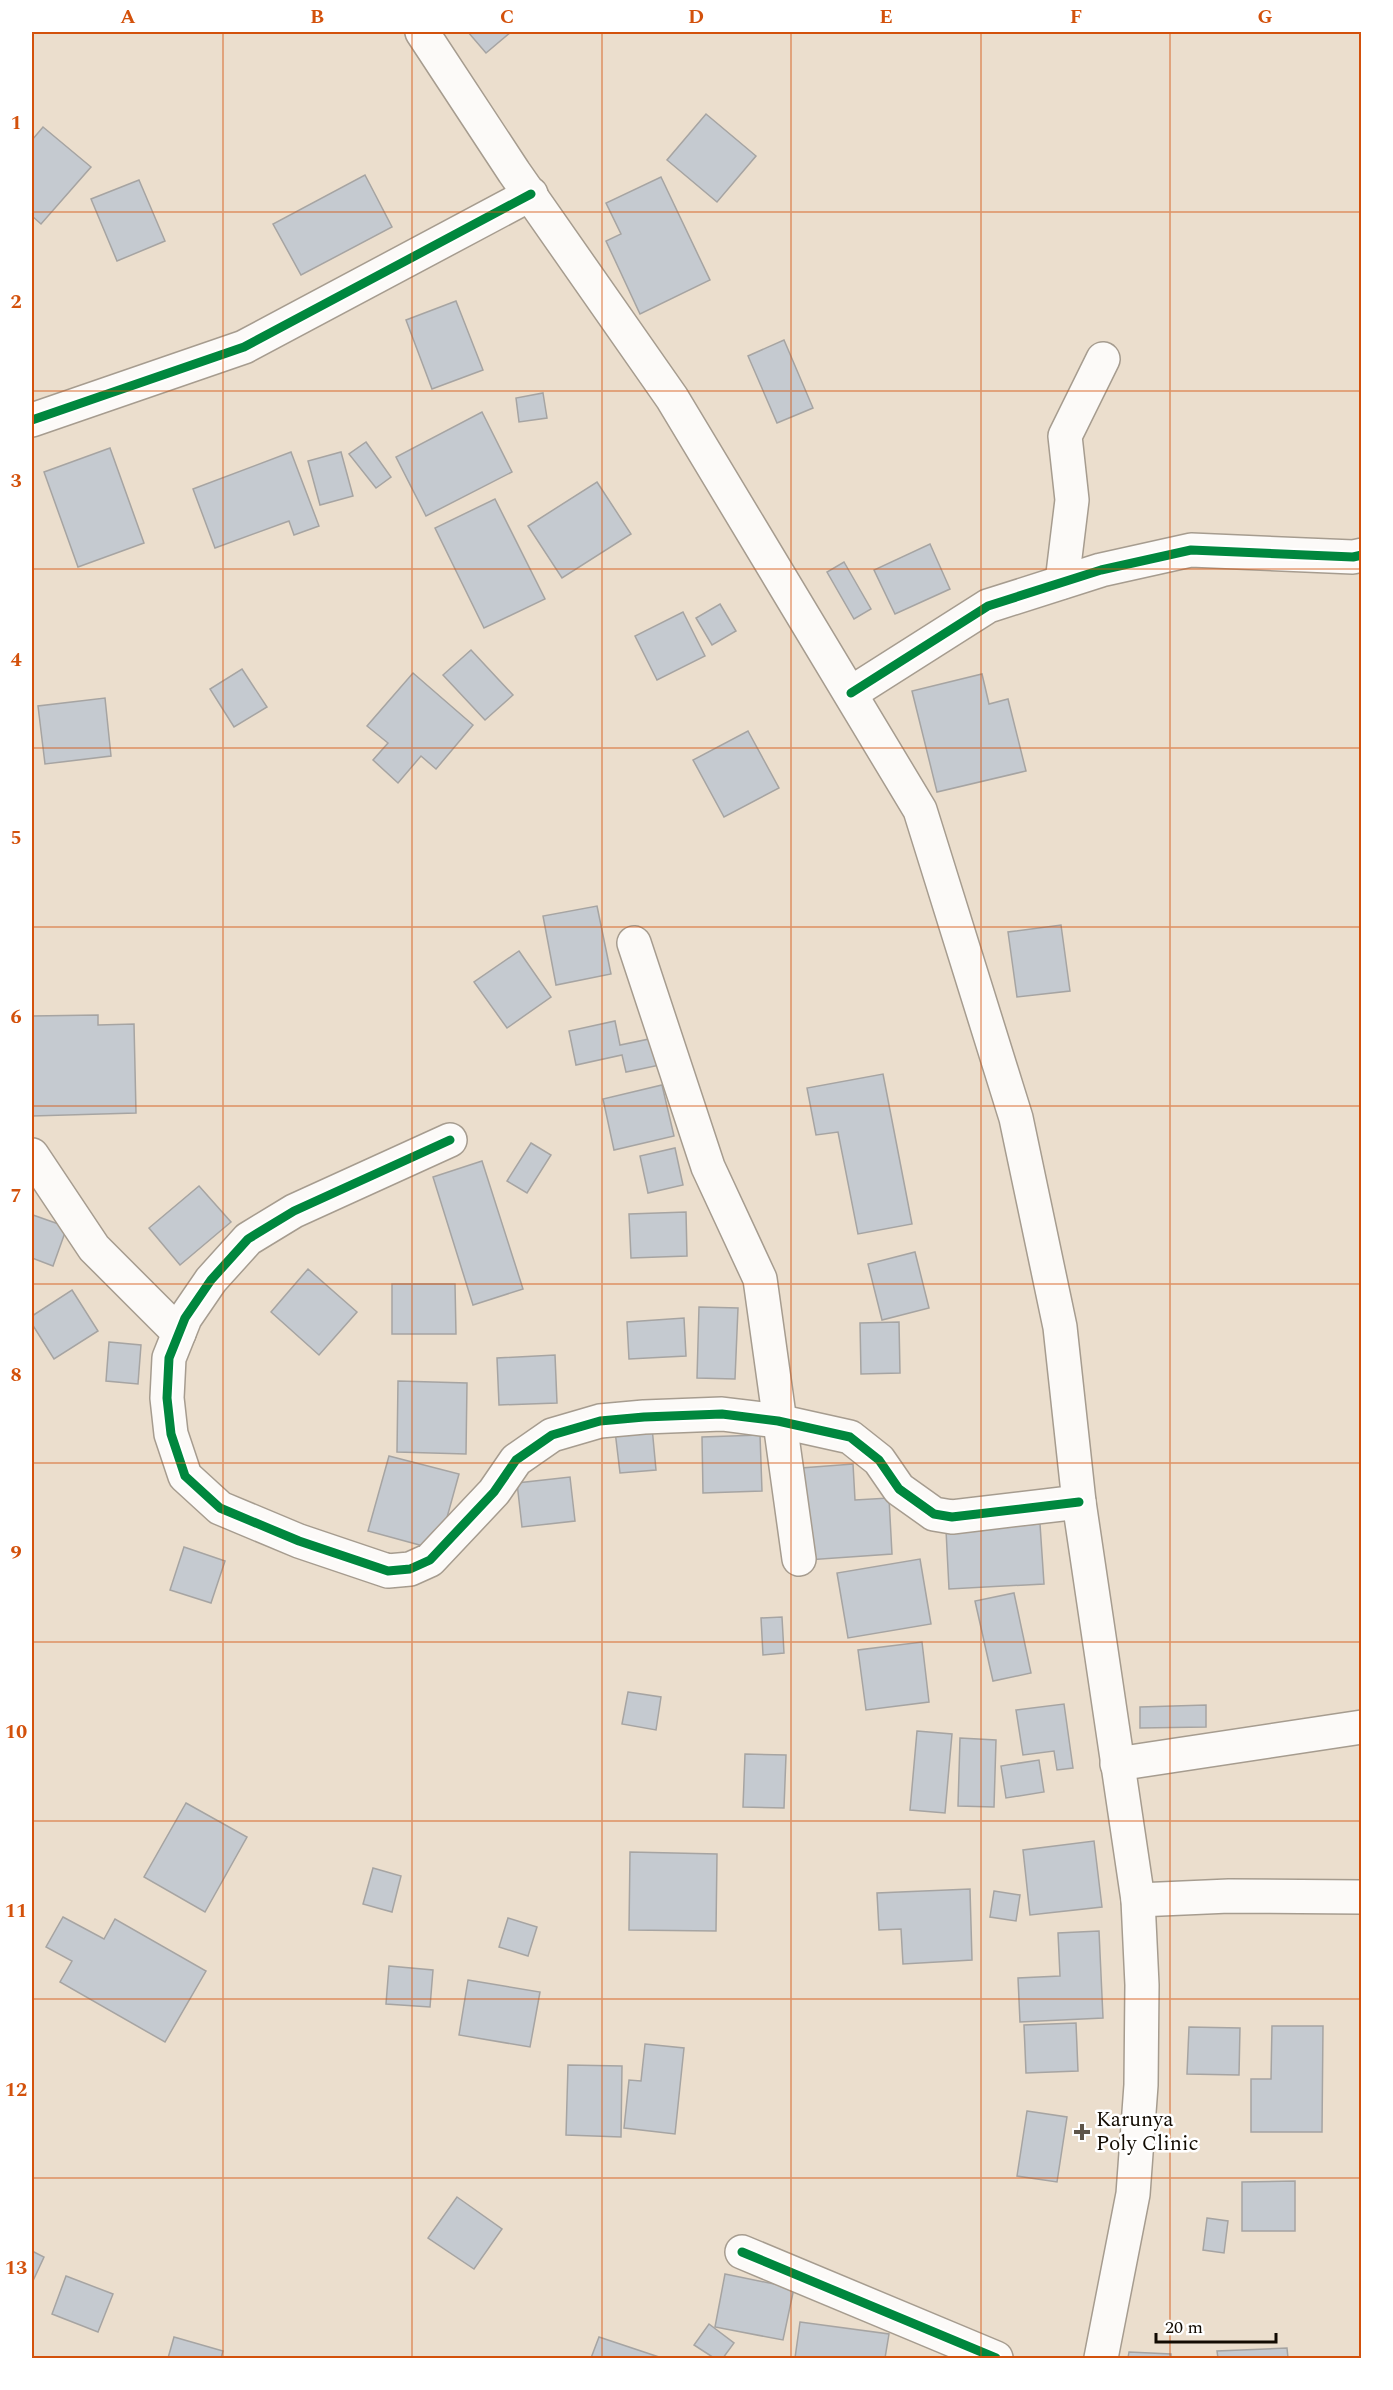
<svg xmlns="http://www.w3.org/2000/svg" width="1393" height="2390" font-family="Spectral,serif">
  <rect width="100%" height="100%" fill="#ebdecd"/>
  <g fill="#c5cad0" stroke="#a6a4a2" stroke-width="1.5">
    <polygon points="468,32 511,32 486,53"/>
    <polygon points="706,114 756,156 717,202 667,160"/>
    <polygon points="43,127 91,167 41,224 32,216 32,140"/>
    <polygon points="365,175 392,227 301,275 273,224"/>
    <polygon points="661,177 710,280 640,314 606,241 621,234 606,203"/>
    <polygon points="139,180 165,241 117,261 91,199"/>
    <polygon points="456,301 483,370 432,389 406,320"/>
    <polygon points="784,340 813,408 777,423 748,356"/>
    <polygon points="543,393 547,418 519,422 516,398"/>
    <polygon points="482,412 512,472 426,516 396,457"/>
    <polygon points="366,442 391,477 376,488 349,454"/>
    <polygon points="110,448 144,543 78,567 44,472"/>
    <polygon points="291,452 319,526 294,535 289,521 215,548 193,489"/>
    <polygon points="341,452 353,496 320,505 308,461"/>
    <polygon points="597,482 631,534 562,578 528,526"/>
    <polygon points="495,499 545,599 484,628 435,528"/>
    <polygon points="930,544 950,589 895,614 874,570"/>
    <polygon points="844,562 871,609 854,619 827,572"/>
    <polygon points="720,604 736,631 712,645 696,618"/>
    <polygon points="683,612 705,656 657,680 635,636"/>
    <polygon points="471,650 513,695 485,720 443,675"/>
    <polygon points="242,669 267,707 234,727 210,689"/>
    <polygon points="413,673 473,725 436,769 421,756 398,783 373,760 388,743 367,726"/>
    <polygon points="982,674 989,704 1008,699 1026,771 937,792 912,691"/>
    <polygon points="105,698 111,756 45,764 38,706"/>
    <polygon points="748,731 779,788 724,817 693,760"/>
    <polygon points="597,906 611,974 556,985 543,916"/>
    <polygon points="1061,925 1070,991 1017,997 1008,932"/>
    <polygon points="519,951 551,997 507,1028 474,982"/>
    <polygon points="98,1015 98,1025 134,1024 136,1113 32,1116 32,1016"/>
    <polygon points="615,1021 620,1045 654,1038 660,1065 626,1072 622,1055 576,1065 569,1031"/>
    <polygon points="883,1074 912,1224 858,1234 838,1132 816,1135 807,1088"/>
    <polygon points="662,1085 674,1136 614,1150 603,1099"/>
    <polygon points="531,1143 551,1155 527,1193 507,1181"/>
    <polygon points="675,1148 683,1185 648,1193 640,1156"/>
    <polygon points="482,1161 523,1289 473,1305 433,1177"/>
    <polygon points="199,1186 231,1222 180,1265 149,1228"/>
    <polygon points="686,1212 687,1256 631,1258 629,1214"/>
    <polygon points="33,1215 67,1227 53,1266 32,1258"/>
    <polygon points="915,1252 929,1308 882,1320 868,1264"/>
    <polygon points="308,1269 357,1312 319,1355 271,1312"/>
    <polygon points="392,1284 455,1284 456,1334 392,1334"/>
    <polygon points="72,1290 98,1331 54,1359 32,1324 32,1316"/>
    <polygon points="699,1307 738,1308 735,1379 697,1378"/>
    <polygon points="684,1318 686,1356 629,1359 627,1322"/>
    <polygon points="899,1322 900,1373 861,1374 860,1323"/>
    <polygon points="109,1342 141,1345 138,1384 106,1381"/>
    <polygon points="555,1355 557,1403 499,1405 497,1358"/>
    <polygon points="398,1381 467,1383 466,1454 397,1452"/>
    <polygon points="652,1427 656,1470 620,1473 615,1431"/>
    <polygon points="760,1435 762,1491 703,1493 702,1437"/>
    <polygon points="389,1456 459,1474 438,1550 368,1531"/>
    <polygon points="853,1464 855,1500 889,1498 892,1554 807,1560 801,1468"/>
    <polygon points="570,1477 575,1521 522,1527 517,1483"/>
    <polygon points="1040,1524 1044,1584 949,1589 946,1530"/>
    <polygon points="184,1547 225,1561 211,1603 170,1590"/>
    <polygon points="920,1559 931,1624 848,1638 837,1573"/>
    <polygon points="1014,1593 1031,1673 993,1681 975,1601"/>
    <polygon points="782,1617 784,1653 763,1655 761,1618"/>
    <polygon points="922,1642 929,1702 866,1710 858,1650"/>
    <polygon points="628,1692 661,1697 656,1730 622,1724"/>
    <polygon points="1064,1704 1073,1768 1057,1770 1054,1751 1023,1755 1016,1710"/>
    <polygon points="1206,1705 1206,1727 1140,1728 1140,1707"/>
    <polygon points="917,1731 952,1734 945,1813 910,1810"/>
    <polygon points="960,1738 996,1740 994,1807 958,1806"/>
    <polygon points="745,1754 786,1755 784,1808 743,1807"/>
    <polygon points="1039,1760 1044,1792 1006,1798 1001,1766"/>
    <polygon points="186,1803 247,1837 205,1912 144,1877"/>
    <polygon points="1094,1841 1102,1907 1030,1915 1023,1850"/>
    <polygon points="630,1852 717,1854 716,1931 629,1930"/>
    <polygon points="373,1868 401,1876 392,1912 363,1904"/>
    <polygon points="970,1889 972,1960 903,1964 901,1929 879,1930 877,1893"/>
    <polygon points="994,1891 1020,1895 1016,1921 990,1917"/>
    <polygon points="63,1917 104,1939 115,1919 206,1971 165,2042 60,1982 72,1961 46,1947"/>
    <polygon points="508,1918 537,1927 528,1956 499,1947"/>
    <polygon points="1099,1931 1103,2018 1020,2022 1018,1978 1060,1976 1058,1933"/>
    <polygon points="389,1966 433,1970 430,2007 386,2004"/>
    <polygon points="468,1980 540,1992 530,2047 459,2035"/>
    <polygon points="1076,2023 1078,2071 1026,2073 1024,2025"/>
    <polygon points="1272,2026 1323,2026 1322,2132 1251,2132 1251,2079 1271,2079"/>
    <polygon points="1189,2027 1240,2028 1239,2075 1187,2074"/>
    <polygon points="645,2044 684,2048 675,2134 624,2128 629,2080 641,2081"/>
    <polygon points="568,2065 622,2066 621,2137 566,2135"/>
    <polygon points="1027,2111 1067,2117 1057,2182 1017,2176"/>
    <polygon points="1295,2181 1295,2231 1242,2231 1242,2182"/>
    <polygon points="457,2197 502,2229 474,2269 428,2238"/>
    <polygon points="1207,2218 1228,2221 1224,2253 1203,2250"/>
    <polygon points="32,2251 44,2257 32,2283"/>
    <polygon points="725,2274 794,2288 783,2340 715,2327"/>
    <polygon points="66,2276 113,2294 98,2332 52,2314"/>
    <polygon points="800,2322 889,2334 885,2358 795,2358"/>
    <polygon points="709,2324 734,2343 723,2358 714,2358 694,2345"/>
    <polygon points="174,2337 223,2351 221,2358 168,2358"/>
    <polygon points="599,2337 662,2358 591,2358"/>
    <polygon points="1287,2348 1288,2358 1218,2358 1217,2351"/>
    <polygon points="1129,2352 1171,2354 1171,2358 1128,2358"/>
  </g>
  <g fill="none" stroke-linecap="round" stroke-linejoin="round">
    <g stroke="#a69c8f" stroke-width="36">
      <g id="minor">
        <polyline points="32,420 244,347 531,194"/>
        <polyline points="1062,582 1072,500 1065,436 1103,359"/>
        <polyline points="851,693 988,606 1101,570 1191,550 1353,557 1362,555"/>
        <polyline points="634,943 708,1167 760,1279 799,1559"/>
        <polyline points="450,1140 294,1211 248,1239 211,1280 185,1318 169,1358 167,1398 171,1434 185,1476 220,1508 299,1541 388,1571 410,1569 430,1560 494,1492 516,1460 552,1435 600,1421 644,1417 722,1414 778,1421 850,1437 879,1460 899,1489 934,1514 952,1517 1079,1502"/>
        <polyline points="32,1155 94,1248 179,1333"/>
        <polyline points="1117,1764 1362,1727"/>
        <polyline points="1138,1900 1229,1896 1362,1897"/>
        <polyline points="742,2252 996,2358"/>
      </g>
    </g>
    <g stroke="#a69c8f" stroke-width="36">
      <polyline id="secondary" points="422,32 514,172 672,398 920,810 1016,1118 1060,1327 1079,1502 1138,1900 1142,1985 1141,2085 1133,2194 1101,2358"/>
    </g>
    <use href="#minor" stroke="#fcfaf8" stroke-width="33"/>
    <use href="#secondary" stroke="#fcfaf8" stroke-width="33"/>
    <g stroke="#fff" stroke-width="13">
      <g id="cycleway">
        <polyline points="32,420 244,347 531,194"/>
        <polyline points="851,693 988,606 1101,570 1191,550 1353,557 1362,555"/>
        <polyline points="450,1140 294,1211 248,1239 211,1280 185,1318 169,1358 167,1398 171,1434 185,1476 220,1508 299,1541 388,1571 410,1569 430,1560 494,1492 516,1460 552,1435 600,1421 644,1417 722,1414 778,1421 850,1437 879,1460 899,1489 934,1514 952,1517 1079,1502"/>
        <polyline points="742,2252 996,2358"/>
      </g>
    </g>
    <use href="#cycleway" stroke="#00873e" stroke-width="9"/>
  </g>
  <path fill="none" stroke="#d3510b" stroke-width="1.5" stroke-opacity="0.55" d="M 223,32 L 223,2358M 412,32 L 412,2358M 602,32 L 602,2358M 791,32 L 791,2358M 981,32 L 981,2358M 1170,32 L 1170,2358M 32,212 L 1362,212M 32,391 L 1362,391M 32,569 L 1362,569M 32,748 L 1362,748M 32,927 L 1362,927M 32,1106 L 1362,1106M 32,1284 L 1362,1284M 32,1463 L 1362,1463M 32,1642 L 1362,1642M 32,1821 L 1362,1821M 32,1999 L 1362,1999M 32,2178 L 1362,2178"/>
  <path fill="#5e5549" stroke="#fff" stroke-width="2" d="M1079 2123h6v6h6v6h-6v6h-6v-6h-6v-6h6z"/>
  <g text-anchor="middle" dominant-baseline="central" stroke-width="5" stroke-linejoin="round" paint-order="stroke">
    <g font-size="21" fill="#120b02" stroke="#fff" text-anchor="start">
      <text x="1096" y="2120">Karunya<tspan x="1096" dy="24">Poly Clinic</tspan></text>
    </g>
  </g>
  <rect width="1393" height="2390" fill="none" stroke="#ffffff" stroke-width="66"/>
  <path d="M1156 2333v9h120v-9" fill="none" stroke="#120b02" stroke-width="3"/>
  <text x="1165" y="2333" font-size="18" fill="#120b02" stroke="#ffffff" stroke-width="4.5" paint-order="stroke">20 m</text>
  <rect x="33" y="33" width="1327" height="2324" fill="none" stroke="#d3510b" stroke-width="2"/>
  <g font-size="20" text-anchor="middle" font-weight="bold" fill="#d3510b">
    <text x="128" y="23">A</text>
    <text x="317" y="23">B</text>
    <text x="507" y="23">C</text>
    <text x="696" y="23">D</text>
    <text x="886" y="23">E</text>
    <text x="1076" y="23">F</text>
    <text x="1265" y="23">G</text>
    <text x="16" y="129">1</text>
    <text x="16" y="308">2</text>
    <text x="16" y="487">3</text>
    <text x="16" y="666">4</text>
    <text x="16" y="844">5</text>
    <text x="16" y="1023">6</text>
    <text x="16" y="1202">7</text>
    <text x="16" y="1381">8</text>
    <text x="16" y="1559">9</text>
    <text x="16" y="1738">10</text>
    <text x="16" y="1917">11</text>
    <text x="16" y="2096">12</text>
    <text x="16" y="2274">13</text>
  </g>
</svg>
